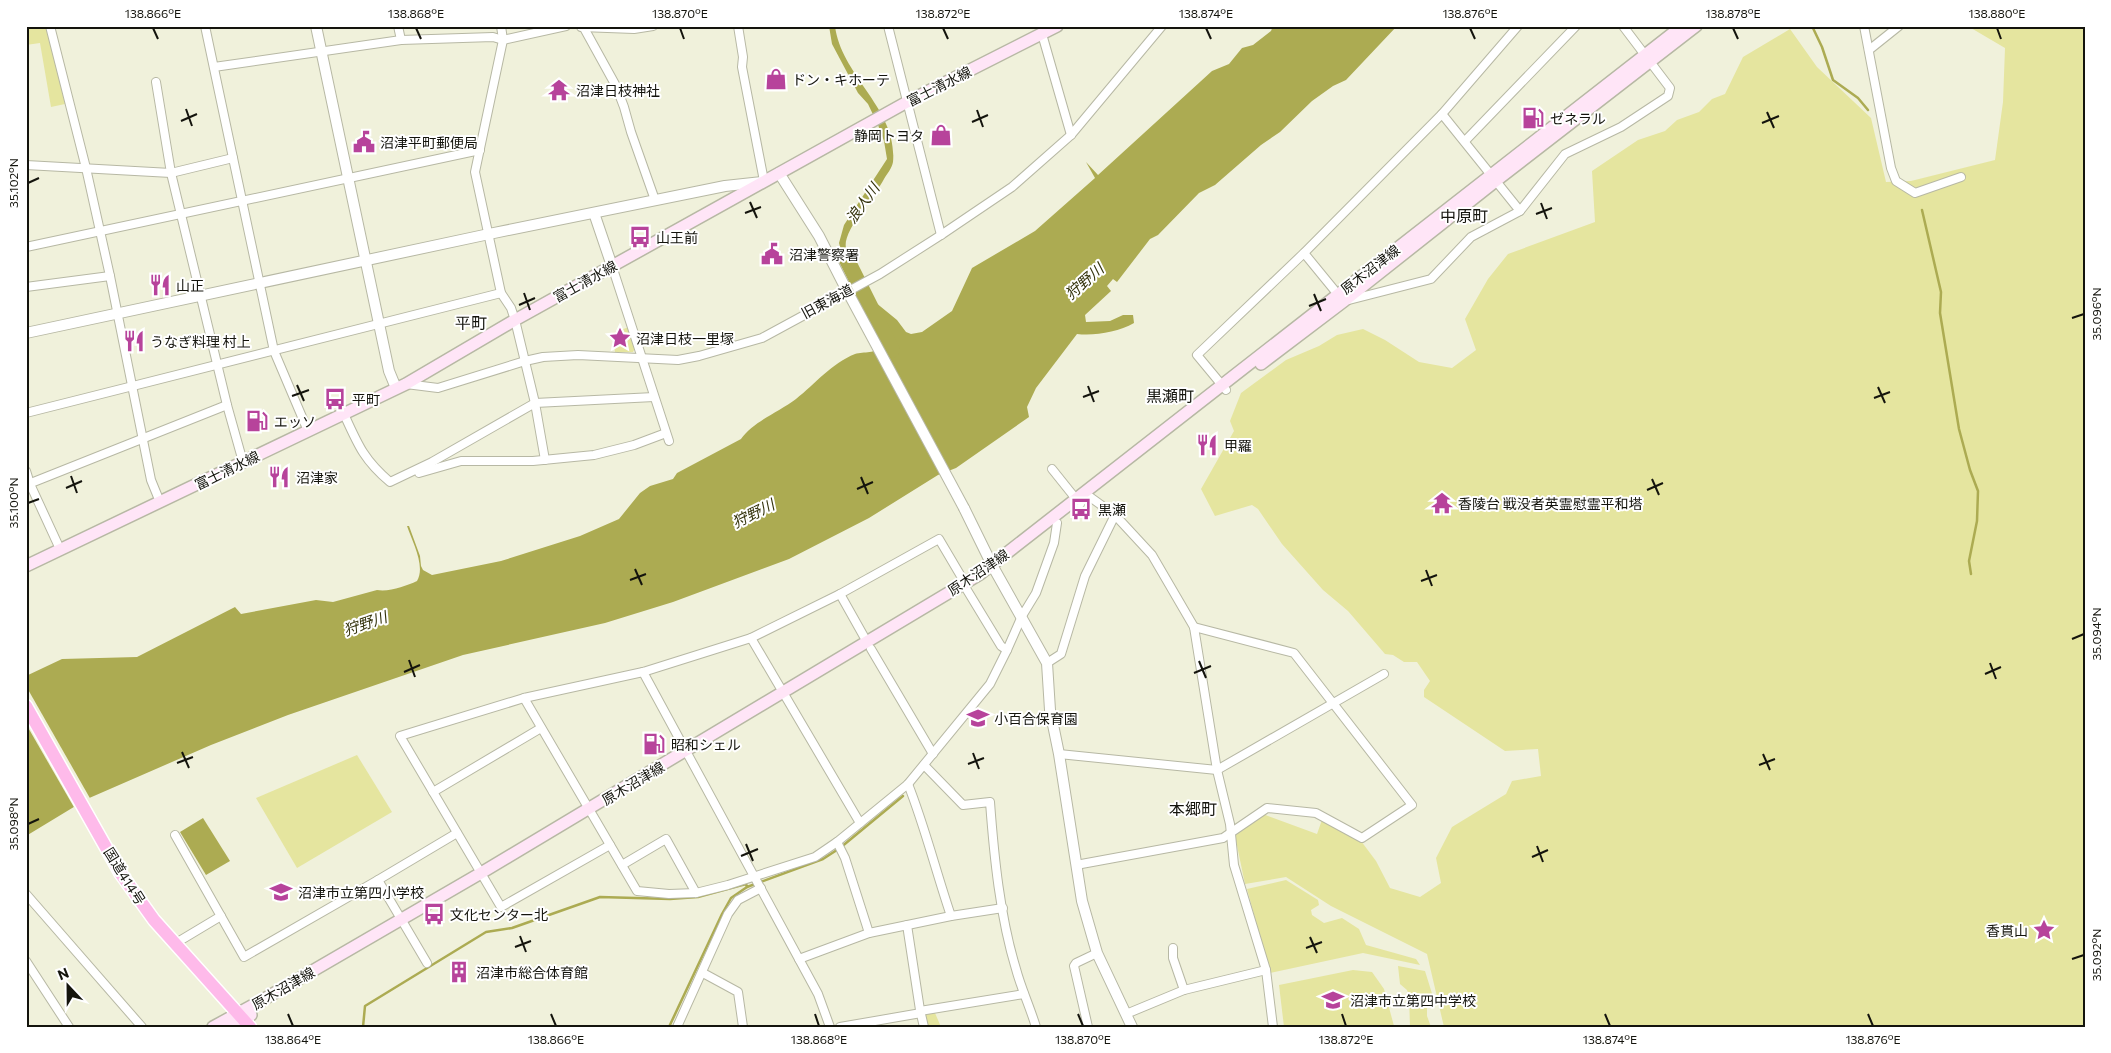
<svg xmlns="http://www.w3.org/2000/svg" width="2111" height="1053" font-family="Commissioner,'Noto Sans JP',sans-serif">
  <rect width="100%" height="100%" fill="#f0f1db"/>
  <g fill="#e5e59f">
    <polygon points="26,26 50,26 65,104 51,107 40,43 26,45"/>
    <polygon points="1972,26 2085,26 2085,1027 1444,1027 1427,954 1331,906 1286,877 1245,884 1235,836 1260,813 1317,834 1323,817 1358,837 1376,861 1390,888 1420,897 1441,883 1436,858 1452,827 1506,794 1512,781 1541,776 1538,749 1505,751 1424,697 1424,690 1430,681 1417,662 1404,662 1393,655 1385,654 1348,611 1323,590 1282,544 1258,509 1252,505 1215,516 1201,489 1234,431 1230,421 1241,393 1286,360 1319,346 1337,335 1363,329 1385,340 1419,362 1452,368 1476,350 1465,319 1488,279 1508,254 1595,222 1592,171 1638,140 1665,131 1677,120 1699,112 1712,99 1725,94 1743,57 1790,29 1817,67 1871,118 1886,182 1911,181 1995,160 2003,102 2005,48 1971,28"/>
    <polygon points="629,327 635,348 633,352 615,352 612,333"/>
    <polygon points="357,755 392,812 297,868 256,798"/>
    <polygon points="1286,880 1318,900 1319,905 1311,910 1312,915 1324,923 1342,918 1359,929 1366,945 1416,959 1420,965 1363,953 1270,973 1247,889"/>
    <polygon points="1398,966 1425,971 1434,1000 1427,1004 1427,1016 1431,1027 1410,1027 1409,995 1407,990 1400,984"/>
    <polygon points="1353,970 1372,972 1384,989 1394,1026 1284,1027 1279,985"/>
    <polygon points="935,1013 941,1027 927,1027 923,1015"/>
  </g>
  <g fill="#acab52">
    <path d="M 829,26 L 835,26 C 841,76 898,109 893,162 C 892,168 887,174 884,179 C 876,195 842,231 846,248 C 849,256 854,265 858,272 L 853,276 L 842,255 L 839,243 L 844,225 L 887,159 L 884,141 L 878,125 L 868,104 L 858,93 L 832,44 Z"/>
    <path d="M 1273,26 L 1397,26 L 1346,80 L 1333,86 L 1312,101 L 1280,132 L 1261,145 L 1215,185 L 1199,193 L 1158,235 L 1150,239 L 1117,282 L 1113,279 L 1107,286 L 1111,291 L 1085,315 L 1086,322 L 1110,321 L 1123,315 L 1133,315 L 1134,323 C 1118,332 1095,336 1077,334 L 1036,388 L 1027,407 L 1029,417 L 956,468 L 938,475 L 869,518 L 789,559 L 673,602 L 605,623 L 463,655 L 288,715 L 211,745 L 87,799 L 26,836 L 26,676 L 62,659 L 137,657 L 235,607 L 241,614 L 316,600 L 333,602 L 377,590 C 390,592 406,586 417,581 C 426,566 412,541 407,526 L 409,526 L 420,556 L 421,566 L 423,570 L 432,575 L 501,561 L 580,536 L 619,519 L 640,493 L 650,486 L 673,479 L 677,473 L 741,439 C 754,421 779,412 796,399 C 815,384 832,363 855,354 C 864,351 876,355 882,344 C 885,337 881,324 879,317 L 876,315 L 872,306 L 875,302 L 897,320 L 906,332 L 911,334 L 922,332 L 952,311 L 972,268 L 1035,231 L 1095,178 L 1086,162 L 1098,175 L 1212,71 L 1229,64 L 1242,48 L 1253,45 L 1271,31 Z"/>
    <polygon points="203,818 230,861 206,875 180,832"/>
  </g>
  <polygon fill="#f0f1db" points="26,686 91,800 75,809 26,724"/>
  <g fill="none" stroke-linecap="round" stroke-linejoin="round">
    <g stroke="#acab52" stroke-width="2.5">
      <polyline points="1812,26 1822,47 1833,80 1858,98 1868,110"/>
      <polyline points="1922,210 1941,292 1940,313 1959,429 1970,470 1978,491 1977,521 1969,561 1971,574"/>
      <polyline points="363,1027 365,1006 486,932 512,928 600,897 670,899 698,897 746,884 747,887 823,859 840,848 903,796"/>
      <polyline points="669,1027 722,914 731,898 747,887"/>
    </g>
    <polyline stroke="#acab52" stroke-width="16" points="845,256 892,350"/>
    <g stroke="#b7b8a4" stroke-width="10">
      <g id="minor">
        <polyline points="50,26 86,168 110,276 151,480 160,502"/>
        <polyline points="205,26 274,351 308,431"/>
        <polyline points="398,26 401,40"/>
        <polyline points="501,26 503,40 475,172 501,293 511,308 515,320 535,403 545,460"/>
        <polyline points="738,26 743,57 742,67 764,181"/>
        <polyline points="888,26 941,235"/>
        <polyline points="1864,26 1891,168 1896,181 1915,193 1961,177"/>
        <polyline points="581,27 634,29 653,26"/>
        <polyline points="584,28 616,86 624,107 631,132 655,200"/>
        <polyline points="1042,34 1071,135"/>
        <polyline points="1869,50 1899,26"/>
        <polyline points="214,67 401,40 493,37 503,40 566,26"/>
        <polyline points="156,82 171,173 227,405 243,462"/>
        <polyline points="1442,114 1520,211"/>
        <polyline points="1465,141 1576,26"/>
        <polyline points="26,165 171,173 233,158"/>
        <polyline points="26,247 480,150"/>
        <polyline points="1304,253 1340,297"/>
        <polyline points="612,266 669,441"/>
        <polyline points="26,287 110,276"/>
        <polyline points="1349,300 1431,279 1471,237 1520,211 1565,154 1621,127 1668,96 1670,88 1623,26"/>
        <polyline points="406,384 438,388 525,361 543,357 578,355 678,360 699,356 762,338 880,274 941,235 1012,187 1071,135 1162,26"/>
        <polyline points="1226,390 1197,355 1304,253 1442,114 1518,26"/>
        <polyline points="26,413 501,293"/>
        <path d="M 344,414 C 358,445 364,460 390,482 L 432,462 L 535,403 L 654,397"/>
        <polyline points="1052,469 1080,504"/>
        <polyline points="26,471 30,484 60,549"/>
        <polyline points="419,473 461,461 533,461 594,455 634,445 666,433"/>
        <polyline points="26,485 227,405"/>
        <polyline points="1090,497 1115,515 1152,555 1194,627 1217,770 1230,824 1234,865 1266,970 1273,1027"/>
        <polyline points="967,590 1001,646 1007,650"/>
        <polyline points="840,594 867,642"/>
        <polyline points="751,638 860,823"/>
        <polyline points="871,649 933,754"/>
        <polyline points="1047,663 1061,654 1085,576 1115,515"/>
        <polyline points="643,672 818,994 830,1027"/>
        <polyline points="524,698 637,891 669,894 696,893 728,885 815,857 837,842 908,784 990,684 1007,650 1022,616 1036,593 1054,543 1057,523"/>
        <polyline points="1059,754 1217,770 1384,674"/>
        <path d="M 924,765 L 963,805 L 990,802 C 994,856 1000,917 1016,969 C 1021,988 1030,1007 1036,1027"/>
        <path d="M 908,784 C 925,827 936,872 951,916"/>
        <polyline points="433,792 541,728"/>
        <polyline points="175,835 244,957 378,880"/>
        <polyline points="837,842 845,858 869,933"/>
        <polyline points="610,845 501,907 400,736 524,698 643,672 751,638 840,594 939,539 965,583"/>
        <polyline points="622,865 666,839 696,893"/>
        <polyline points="1076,865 1223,838 1267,808 1316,813 1362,838 1412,805 1294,653 1194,627"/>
        <polyline points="26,894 142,1027"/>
        <polyline points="907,925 920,1010 924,1027"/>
        <polyline points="176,943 221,916"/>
        <polyline points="1173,948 1173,958 1184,990"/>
        <polyline points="799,959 869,933 951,916 1003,908"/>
        <polyline points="26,961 69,1027"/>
        <polyline points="427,963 378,880 457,833"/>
        <polyline points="703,973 738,992 743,1027"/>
        <polyline points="920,1011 1024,994"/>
        <polyline points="1126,1014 1184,990 1266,970"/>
        <polyline points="677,1027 728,914 738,900 761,888"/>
        <polyline points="840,1027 921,1013"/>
        <polyline points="1088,1027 1074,966 1076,963 1097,953"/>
      </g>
    </g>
    <g stroke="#b7b8a4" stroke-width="12">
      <g id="tertiary">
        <polyline points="316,26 389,371 396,388"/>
        <polyline points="779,173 819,236 844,285"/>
        <polyline points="594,213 612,266"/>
        <polyline points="26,333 489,234 725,186 762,182"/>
        <polyline points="964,508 992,565 1047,663 1050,710 1059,754 1082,901 1097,953 1132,1027"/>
      </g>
    </g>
    <g stroke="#b7b8a4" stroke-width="14">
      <g id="secondary">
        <polyline points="1261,364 1344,301 1497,180 1696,26"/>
        <polyline points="26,566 406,384 515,320 907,102 1057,26"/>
        <polyline points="213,1027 259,1002 481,873 980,574 1682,26"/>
        <polyline points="232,1027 251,1015"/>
      </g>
    </g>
    <g stroke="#fff" stroke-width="15">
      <polyline id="trunk" points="26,706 121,874 154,920 250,1027"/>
    </g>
    <use href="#minor" stroke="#fff" stroke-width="8"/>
    <use href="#tertiary" stroke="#fff" stroke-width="10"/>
    <use href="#secondary" stroke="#ffe5f7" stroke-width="11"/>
    <use href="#trunk" stroke="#febaea" stroke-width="12"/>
    <g stroke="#b7b8a4" stroke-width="12" stroke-linecap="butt">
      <polyline id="tertiary-bridge" points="844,285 964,508"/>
    </g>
    <use href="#tertiary-bridge" stroke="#fff" stroke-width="10"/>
  </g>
  <path fill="none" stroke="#14140d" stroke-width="2" d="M 153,28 L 158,39M 416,28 L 421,39M 680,28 L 684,39M 943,28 L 948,39M 1206,28 L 1211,39M 1470,28 L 1475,39M 1733,28 L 1738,39M 1997,28 L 2001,39M 186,109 L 192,126M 977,110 L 983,127M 1767,112 L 1774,128M 181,121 L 197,114M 972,122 L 988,115M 1762,123 L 1779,116M 28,183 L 39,178M 750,202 L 757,218M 1541,203 L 1547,219M 745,213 L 761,207M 1536,214 L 1552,208M 524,293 L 530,310M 1314,294 L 1321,311M 519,305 L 535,298M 1309,306 L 1326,299M 2072,318 L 2084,314M 297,385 L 304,401M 1088,386 L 1094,402M 1878,387 L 1885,403M 292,396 L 309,390M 1083,397 L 1099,391M 1874,398 L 1890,392M 71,476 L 77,493M 861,477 L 868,494M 1652,479 L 1659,495M 66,488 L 82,481M 857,489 L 873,482M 1647,490 L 1663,483M 28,503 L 39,499M 635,569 L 642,585M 1426,570 L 1432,586M 630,580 L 646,574M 1421,581 L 1437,575M 2072,639 L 2084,634M 409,660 L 415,677M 1199,661 L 1206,678M 1990,663 L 1996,679M 404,672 L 420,665M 1194,673 L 1211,666M 1985,674 L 2001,667M 182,752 L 189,768M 973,753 L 979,769M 1763,754 L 1770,770M 177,763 L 193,757M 968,764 L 984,758M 1759,765 L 1775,759M 28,824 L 39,819M 746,844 L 753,861M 1537,846 L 1543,862M 741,856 L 758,849M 1532,857 L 1548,850M 520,936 L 526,952M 1310,937 L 1317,953M 515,947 L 531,941M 1306,948 L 1322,942M 2072,959 L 2084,955M 288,1014 L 293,1026M 551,1014 L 556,1026M 815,1014 L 819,1026M 1078,1014 L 1083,1026M 1342,1014 L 1346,1026M 1605,1014 L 1610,1026M 1868,1014 L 1873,1026"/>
  <defs>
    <g id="shop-bare" transform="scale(1.725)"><path d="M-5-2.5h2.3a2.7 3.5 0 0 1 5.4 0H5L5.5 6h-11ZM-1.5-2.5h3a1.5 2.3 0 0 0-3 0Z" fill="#b7439b" stroke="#fff" stroke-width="2.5" paint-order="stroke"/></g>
    <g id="temple-bare" transform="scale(1.725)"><path d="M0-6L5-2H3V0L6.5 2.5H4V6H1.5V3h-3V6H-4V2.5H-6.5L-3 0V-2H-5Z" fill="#b7439b" stroke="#fff" stroke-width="2.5" paint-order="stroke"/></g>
    <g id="fuel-bare" transform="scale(1.725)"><path d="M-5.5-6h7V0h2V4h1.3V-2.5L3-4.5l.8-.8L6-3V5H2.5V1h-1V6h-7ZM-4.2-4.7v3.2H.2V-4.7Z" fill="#b7439b" stroke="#fff" stroke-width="2.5" paint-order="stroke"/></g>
    <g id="civic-bare" transform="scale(1.725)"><path d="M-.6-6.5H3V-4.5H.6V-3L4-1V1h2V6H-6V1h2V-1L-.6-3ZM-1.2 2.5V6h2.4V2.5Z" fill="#b7439b" stroke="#fff" stroke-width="2.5" paint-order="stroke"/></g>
    <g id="bus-bare" transform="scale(1.725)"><path d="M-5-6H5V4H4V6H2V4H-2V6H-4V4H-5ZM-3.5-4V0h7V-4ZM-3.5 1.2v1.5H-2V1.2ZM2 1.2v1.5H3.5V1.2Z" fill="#b7439b" stroke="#fff" stroke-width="2.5" paint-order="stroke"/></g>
    <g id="restaurant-bare" transform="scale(1.725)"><path d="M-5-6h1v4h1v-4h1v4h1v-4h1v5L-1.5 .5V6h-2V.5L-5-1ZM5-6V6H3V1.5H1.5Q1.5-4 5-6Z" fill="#b7439b" stroke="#fff" stroke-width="2.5" paint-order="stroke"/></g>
    <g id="sight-bare" transform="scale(1.725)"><path d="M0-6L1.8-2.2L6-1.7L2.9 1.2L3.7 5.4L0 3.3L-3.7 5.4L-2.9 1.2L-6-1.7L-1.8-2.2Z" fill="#b7439b" stroke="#fff" stroke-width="2.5" paint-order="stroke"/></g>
    <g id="school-bare" transform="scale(1.725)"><path d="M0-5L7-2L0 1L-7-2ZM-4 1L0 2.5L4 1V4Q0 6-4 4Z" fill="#b7439b" stroke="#fff" stroke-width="2.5" paint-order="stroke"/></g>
    <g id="building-bare" transform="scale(1.725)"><path d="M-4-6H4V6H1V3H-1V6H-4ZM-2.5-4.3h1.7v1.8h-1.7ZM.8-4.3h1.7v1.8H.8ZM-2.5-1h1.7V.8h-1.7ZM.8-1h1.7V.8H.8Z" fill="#b7439b" stroke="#fff" stroke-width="2.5" paint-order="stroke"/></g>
  </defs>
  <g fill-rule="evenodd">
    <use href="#shop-bare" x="776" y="79"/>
    <use href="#temple-bare" x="559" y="90"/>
    <use href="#fuel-bare" x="1533" y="118"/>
    <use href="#shop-bare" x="941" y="135"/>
    <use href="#civic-bare" x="364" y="142"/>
    <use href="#bus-bare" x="640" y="237"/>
    <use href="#civic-bare" x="772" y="254"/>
    <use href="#restaurant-bare" x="160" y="285"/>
    <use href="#sight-bare" x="620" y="338"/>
    <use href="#restaurant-bare" x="134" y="341"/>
    <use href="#bus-bare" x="335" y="399"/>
    <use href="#fuel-bare" x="257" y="421"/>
    <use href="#restaurant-bare" x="1207" y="445"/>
    <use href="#restaurant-bare" x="279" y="477"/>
    <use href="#temple-bare" x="1442" y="503"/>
    <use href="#bus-bare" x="1081" y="509"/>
    <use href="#school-bare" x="978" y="718"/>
    <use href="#fuel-bare" x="654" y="744"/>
    <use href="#school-bare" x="281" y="892"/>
    <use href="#bus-bare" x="434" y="914"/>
    <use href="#sight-bare" x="2044" y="930"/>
    <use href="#building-bare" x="459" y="972"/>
    <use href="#school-bare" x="1333" y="1000"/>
  </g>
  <g text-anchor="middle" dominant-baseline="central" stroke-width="4" stroke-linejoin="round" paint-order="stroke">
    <g font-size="14" fill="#14140d" stroke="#fff" text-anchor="start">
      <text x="792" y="79">ドン・キホーテ</text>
      <text x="576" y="90">沼津日枝神社</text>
      <text x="1550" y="118">ゼネラル</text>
      <text x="924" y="135" text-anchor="end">静岡トヨタ</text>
      <text x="380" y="142">沼津平町郵便局</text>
      <text x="656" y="237">山王前</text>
      <text x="789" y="254">沼津警察署</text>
      <text x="176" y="285">山正</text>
      <text x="636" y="338">沼津日枝一里塚</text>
      <text x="150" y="341">うなぎ料理 村上</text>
      <text x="352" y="399">平町</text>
      <text x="274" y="421">エッソ</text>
      <text x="1224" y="445">甲羅</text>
      <text x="296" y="477">沼津家</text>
      <text x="1458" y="503">香陵台 戦没者英霊慰霊平和塔</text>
      <text x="1098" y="509">黒瀬</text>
      <text x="994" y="718">小百合保育園</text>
      <text x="671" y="744">昭和シェル</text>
      <text x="298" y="892">沼津市立第四小学校</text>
      <text x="450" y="914">文化センター北</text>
      <text x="2028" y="930" text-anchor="end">香貫山</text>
      <text x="476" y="972">沼津市総合体育館</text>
      <text x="1350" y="1000">沼津市立第四中学校</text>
    </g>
    <g font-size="14" fill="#14140d" stroke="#fff">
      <text transform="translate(939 86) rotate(-27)">富士清水線</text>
      <text transform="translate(1370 269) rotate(-38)">原木沼津線</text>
      <text transform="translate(585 281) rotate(-29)">富士清水線</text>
      <text transform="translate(827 301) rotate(-28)">旧東海道</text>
      <text transform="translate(227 470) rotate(-26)">富士清水線</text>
      <text transform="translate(978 572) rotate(-34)">原木沼津線</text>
      <text transform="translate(633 783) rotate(-31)">原木沼津線</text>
      <text transform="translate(125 876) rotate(58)">国道414号</text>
      <text transform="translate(283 988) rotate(-30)">原木沼津線</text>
    </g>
    <g font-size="15" font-style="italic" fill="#34330c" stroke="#fff">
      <text transform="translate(862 203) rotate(-54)">浪人川</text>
      <text transform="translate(1084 281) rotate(-41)">狩野川</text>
      <text transform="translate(753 513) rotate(-26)">狩野川</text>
      <text transform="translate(365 623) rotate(-19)">狩野川</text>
    </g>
    <g font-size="16" fill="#14140d" stroke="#fff">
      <text x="1464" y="215">中原町</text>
      <text x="471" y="322">平町</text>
      <text x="1170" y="395">黒瀬町</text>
      <text x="1193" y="808">本郷町</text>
    </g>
  </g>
  <rect width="2111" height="1053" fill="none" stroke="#ffffff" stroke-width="55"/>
  <g transform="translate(68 986) rotate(338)" stroke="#ffffff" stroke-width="4" paint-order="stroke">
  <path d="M0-4L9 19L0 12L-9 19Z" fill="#14140d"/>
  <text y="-8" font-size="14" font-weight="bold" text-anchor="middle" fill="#14140d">N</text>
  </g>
  <rect x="28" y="28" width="2056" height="998" fill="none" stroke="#14140d" stroke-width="2"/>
  <g font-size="12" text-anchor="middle" fill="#14140d">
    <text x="153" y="18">138.866°E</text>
    <text x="416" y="18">138.868°E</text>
    <text x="680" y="18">138.870°E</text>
    <text x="943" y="18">138.872°E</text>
    <text x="1206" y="18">138.874°E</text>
    <text x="1470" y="18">138.876°E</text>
    <text x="1733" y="18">138.878°E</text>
    <text x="1997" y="18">138.880°E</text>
    <text transform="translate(14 183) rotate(-90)" y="4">35.102°N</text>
    <text transform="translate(2097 314) rotate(-90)" y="4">35.096°N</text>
    <text transform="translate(14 503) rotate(-90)" y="4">35.100°N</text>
    <text transform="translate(2097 634) rotate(-90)" y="4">35.094°N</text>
    <text transform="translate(14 824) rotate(-90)" y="4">35.098°N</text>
    <text transform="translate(2097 955) rotate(-90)" y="4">35.092°N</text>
    <text x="293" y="1044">138.864°E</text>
    <text x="556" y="1044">138.866°E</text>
    <text x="819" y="1044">138.868°E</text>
    <text x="1083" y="1044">138.870°E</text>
    <text x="1346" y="1044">138.872°E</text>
    <text x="1610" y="1044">138.874°E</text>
    <text x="1873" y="1044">138.876°E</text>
  </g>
</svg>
